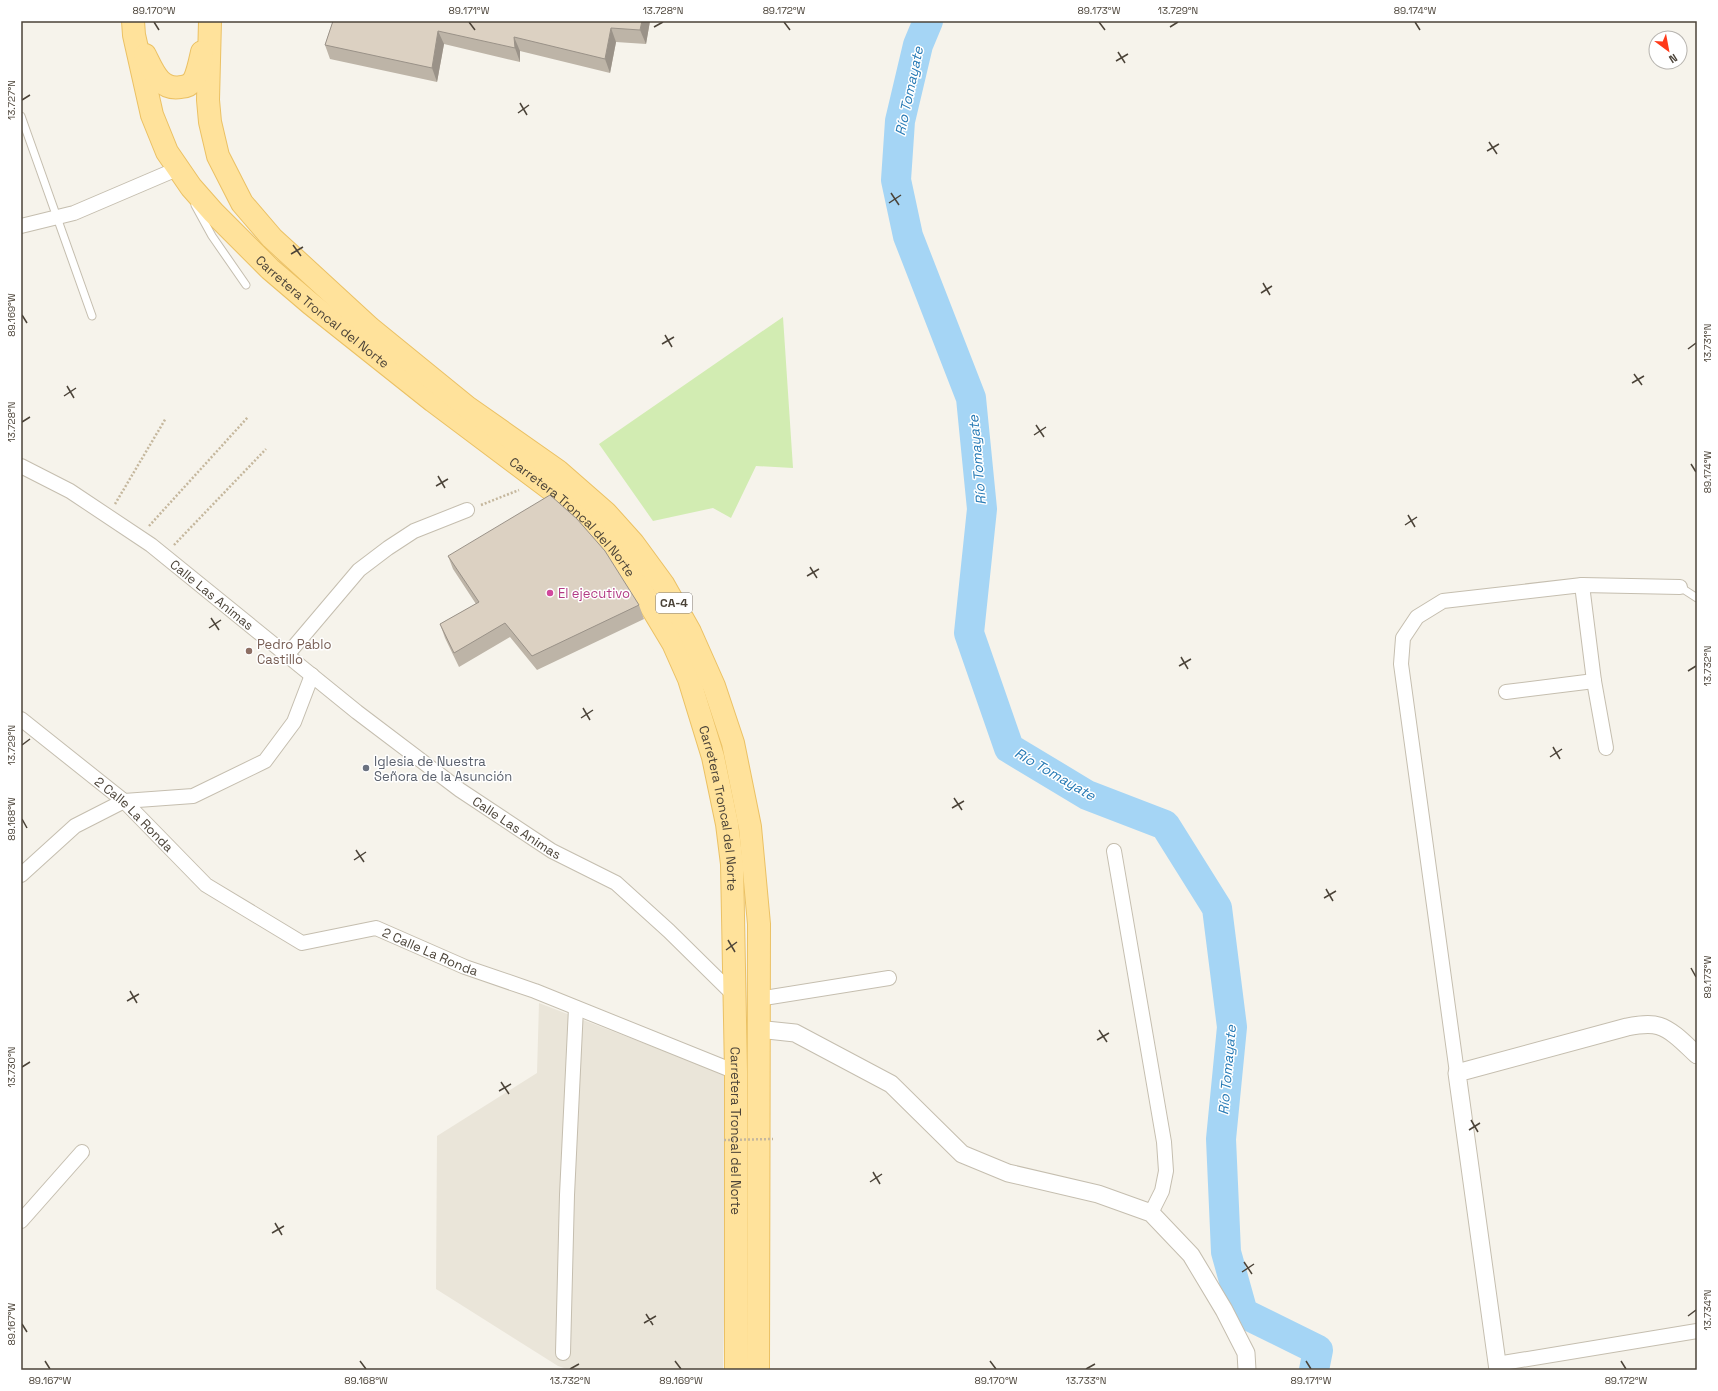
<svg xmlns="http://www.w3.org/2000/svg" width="1718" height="1391" font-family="'Space Grotesk',sans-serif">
  <rect width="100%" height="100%" fill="#f6f3eb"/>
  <polygon fill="#eae5d9" points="539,1003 729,1076 723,1370 570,1370 558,1366 436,1289 437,1136 537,1073"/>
  <polygon fill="#d2ecb2" points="783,317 793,468 756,466 731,518 713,508 653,521 599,444"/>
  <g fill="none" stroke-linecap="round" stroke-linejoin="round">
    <polyline stroke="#a5d5f5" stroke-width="30" points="928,21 918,45 900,121 896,180 908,236 971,398 982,509 969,633 1009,748 1087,795 1165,825 1217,908 1232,1027 1221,1139 1226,1252 1243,1313 1318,1350 1314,1370"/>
    <g stroke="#c5beaf" stroke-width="9">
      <g id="service">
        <polyline points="21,116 92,316"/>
        <polyline points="195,205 212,236 246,285"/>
        <polyline points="1680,587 1697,598"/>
      </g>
    </g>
    <g stroke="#c5beaf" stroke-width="16">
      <g id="minor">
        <polyline points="21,226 74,213 177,169"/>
        <path id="s1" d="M 21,466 L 70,491 L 151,545 L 357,712 L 460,790 L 552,851 L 616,883 L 669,931 L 735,996"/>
        <polyline points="1582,585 1594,681 1606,748"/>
        <polyline points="287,655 359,570 388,548 414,531 467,510"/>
        <polyline points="1506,692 1594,681"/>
        <path id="s2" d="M 21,719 L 124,801 L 206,885 L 302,943 L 376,928 L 465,967 L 535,991 L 736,1072"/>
        <polyline points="1114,851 1164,1142 1166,1171 1162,1191 1151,1213"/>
        <polyline points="21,875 75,826 124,801 193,796 265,761 294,722 312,675"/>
        <polyline points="758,999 889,978"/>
        <polyline points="1457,1073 1401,664 1403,638 1417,617 1443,601 1582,585 1680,587"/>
        <polyline points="21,1221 82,1152"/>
        <polyline points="563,1353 567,1195 576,1008"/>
        <polyline points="1497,1364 1697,1331"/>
      </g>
    </g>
    <g stroke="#c5beaf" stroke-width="19">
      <g id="tertiary">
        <polyline points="758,1029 795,1033 891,1084 962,1154 1008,1173 1098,1194 1151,1213 1191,1255 1224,1310 1246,1353 1247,1370"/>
        <path d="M 1498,1370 L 1457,1073 L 1627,1027 C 1637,1025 1650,1023 1659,1026 C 1674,1031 1686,1045 1697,1055"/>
      </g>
    </g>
    <g stroke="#ebc164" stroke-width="24">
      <g id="primary">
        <path id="s3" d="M 133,21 L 134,35 L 152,115 L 167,152 L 191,187 L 213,212 L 270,269 L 311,304 L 433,401 L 557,494 L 591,524 L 620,557 L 634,578 L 673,643 L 689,679 L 713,757 L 727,824 L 732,864 L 736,1072 L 736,1370"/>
        <polyline points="210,21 208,100 210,122 218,156 242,203 272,238 370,328 467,407 558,471 606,513 633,543 663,584 690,632 714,686 733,743 750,827 759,924 758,1370"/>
        <path d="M 145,55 C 153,71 160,91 181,87 C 186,87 191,84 194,80 C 198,72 200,61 202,52"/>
      </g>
    </g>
    <g stroke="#c5b79d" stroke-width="2.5" stroke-dasharray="2 2" stroke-linecap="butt">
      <polyline points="115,504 166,418"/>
      <polyline points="481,505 519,490"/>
      <polyline points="149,526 248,417"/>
      <polyline points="174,545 266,449"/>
    </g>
    <use href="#service" stroke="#fff" stroke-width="7"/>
    <use href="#minor" stroke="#fff" stroke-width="14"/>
    <use href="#tertiary" stroke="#fff" stroke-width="17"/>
    <use href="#primary" stroke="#ffe29b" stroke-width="22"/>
    <polyline stroke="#c5b79d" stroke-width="2.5" stroke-dasharray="2 2" stroke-linecap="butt" points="724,1140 773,1139"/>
  </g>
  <g fill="#bdb4a7">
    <polygon points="333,21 650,21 646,44 616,42 610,73 520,51 520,62 444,44 437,82 330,59 325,45"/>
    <polygon points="448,556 639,605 644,619 537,670 510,637 459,667 445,638 440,624 476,604 453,569"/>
  </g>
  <g fill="#9a9288">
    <polygon points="642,21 650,21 646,44 640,30"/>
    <polygon points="611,28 616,42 610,73 605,59"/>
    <polygon points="438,31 444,44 437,82 432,68"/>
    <polygon points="514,37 520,51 520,62 515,48"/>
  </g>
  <g fill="#dcd1c2" stroke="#9a9288">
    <polygon points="333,21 642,21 640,30 611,28 605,59 514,37 515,48 438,31 432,68 325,45"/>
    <polygon points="550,495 577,519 605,551 639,605 532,656 505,623 454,653 440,624 479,602 448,556"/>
  </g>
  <path fill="none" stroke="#4b4338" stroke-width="1.5" d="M 154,22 L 159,30M 469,22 L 475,30M 784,22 L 790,30M 1099,22 L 1105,30M 1415,22 L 1420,30M 654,27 L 663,22M 1170,27 L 1178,22M 1118,52 L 1125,63M 1116,61 L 1128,54M 22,100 L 30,95M 520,103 L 527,115M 518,113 L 529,105M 1489,142 L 1497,154M 1487,151 L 1499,144M 891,193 L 899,205M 889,203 L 901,195M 293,245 L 301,256M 291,254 L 303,247M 1263,283 L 1270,295M 1261,293 L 1272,286M 22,315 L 27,323M 665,335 L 672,347M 662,344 L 674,337M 1688,349 L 1696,343M 1634,374 L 1642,385M 1632,383 L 1644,376M 67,386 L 74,398M 64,396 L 76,388M 22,422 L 30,417M 1036,425 L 1044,437M 1034,435 L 1046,427M 1691,464 L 1696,472M 438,476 L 445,488M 436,486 L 448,479M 1408,515 L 1415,527M 1405,525 L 1417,517M 810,567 L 817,578M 807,576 L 819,569M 211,618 L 219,630M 209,628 L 221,620M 1181,657 L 1188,669M 1179,666 L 1191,659M 1688,671 L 1696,666M 583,708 L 590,720M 581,718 L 593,710M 22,745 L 30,739M 1553,747 L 1560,759M 1550,757 L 1562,749M 954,798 L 962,810M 952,808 L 964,801M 22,819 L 27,828M 356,850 L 364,862M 354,860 L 366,852M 1326,889 L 1333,901M 1324,898 L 1336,891M 728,940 L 735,952M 726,950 L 737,942M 1691,968 L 1696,977M 130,991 L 137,1003M 127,1001 L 139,994M 1099,1030 L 1107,1042M 1097,1040 L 1109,1033M 22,1067 L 30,1062M 501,1082 L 509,1094M 499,1091 L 511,1084M 1471,1120 L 1478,1132M 1469,1130 L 1480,1123M 873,1172 L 880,1184M 870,1182 L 882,1174M 275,1223 L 282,1235M 272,1233 L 284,1226M 1244,1262 L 1252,1274M 1242,1272 L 1254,1264M 646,1314 L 653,1325M 1688,1316 L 1696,1310M 644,1323 L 656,1316M 22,1324 L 27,1332M 45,1361 L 50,1369M 360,1361 L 366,1369M 675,1361 L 681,1369M 990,1361 L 996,1369M 1306,1361 L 1311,1369M 1621,1361 L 1626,1369M 570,1369 L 579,1364M 1086,1369 L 1095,1364"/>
  <circle fill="#d1479c" stroke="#fff" stroke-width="1.5" cx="550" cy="593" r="4"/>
  <circle fill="#8d6e63" stroke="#fff" stroke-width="1.5" cx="249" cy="651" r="4"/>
  <circle fill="#6b7280" stroke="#fff" stroke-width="1.5" cx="366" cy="768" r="4"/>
  <g text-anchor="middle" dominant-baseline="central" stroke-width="3" stroke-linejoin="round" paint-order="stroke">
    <rect fill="#fff" stroke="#817b74" stroke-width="1" x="656" y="593" width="36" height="20" rx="3"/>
    <g font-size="12" font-weight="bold" fill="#4b4338">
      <text x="674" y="603">CA-4</text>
    </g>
    <g font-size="13" fill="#4b4338" stroke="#fff">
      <text stroke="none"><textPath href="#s3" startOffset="360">Carretera Troncal del Norte</textPath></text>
      <text stroke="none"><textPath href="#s3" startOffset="684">Carretera Troncal del Norte</textPath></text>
      <text stroke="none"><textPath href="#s1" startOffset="231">Calle Las Animas</textPath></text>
      <text stroke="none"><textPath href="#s3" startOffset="1020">Carretera Troncal del Norte</textPath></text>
      <text stroke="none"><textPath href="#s2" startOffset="148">2 Calle La Ronda</textPath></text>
      <text stroke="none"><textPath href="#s1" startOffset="615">Calle Las Animas</textPath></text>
      <text stroke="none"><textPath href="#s2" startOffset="496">2 Calle La Ronda</textPath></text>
      <text stroke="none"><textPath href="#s3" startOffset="1344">Carretera Troncal del Norte</textPath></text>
    </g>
    <g font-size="13" fill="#b23c85" stroke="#fff" text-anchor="start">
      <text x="558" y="593">El ejecutivo</text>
    </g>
    <g font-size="13" fill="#785e54" stroke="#fff" text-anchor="start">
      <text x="257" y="644">Pedro Pablo<tspan x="257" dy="15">Castillo</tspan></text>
    </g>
    <g font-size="13" fill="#5b616d" stroke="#fff" text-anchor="start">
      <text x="374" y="761">Iglesia de Nuestra<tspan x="374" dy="15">Señora de la Asunción</tspan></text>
    </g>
    <g font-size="14" font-style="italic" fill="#287bb6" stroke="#fff">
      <text transform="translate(909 91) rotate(-78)">Río Tomayate</text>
      <text transform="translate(977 460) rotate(-95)">Río Tomayate</text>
      <text transform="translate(1055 774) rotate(30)">Río Tomayate</text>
      <text transform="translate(1227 1070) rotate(-85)">Río Tomayate</text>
    </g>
  </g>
  <rect width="1718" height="1391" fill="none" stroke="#ffffff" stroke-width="44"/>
  <g transform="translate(1668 50) rotate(148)"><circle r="19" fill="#ffffff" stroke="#b7b4af"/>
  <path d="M0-3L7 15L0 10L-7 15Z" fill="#ff3a19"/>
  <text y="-6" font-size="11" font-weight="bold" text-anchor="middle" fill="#4b4338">N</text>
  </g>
  <rect x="22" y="22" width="1674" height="1347" fill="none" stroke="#4b4338" stroke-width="1.5"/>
  <g font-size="10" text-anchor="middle" fill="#4b4338">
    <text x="154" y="14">89.170°W</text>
    <text x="469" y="14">89.171°W</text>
    <text x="663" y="14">13.728°N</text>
    <text x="784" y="14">89.172°W</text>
    <text x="1099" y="14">89.173°W</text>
    <text x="1178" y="14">13.729°N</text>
    <text x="1415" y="14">89.174°W</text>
    <text transform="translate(11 100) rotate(-90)" y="4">13.727°N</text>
    <text transform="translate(11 315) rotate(-90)" y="4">89.169°W</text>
    <text transform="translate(1707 343) rotate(-90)" y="4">13.731°N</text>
    <text transform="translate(11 422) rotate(-90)" y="4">13.728°N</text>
    <text transform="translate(1707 472) rotate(-90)" y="4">89.174°W</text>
    <text transform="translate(1707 666) rotate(-90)" y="4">13.732°N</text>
    <text transform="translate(11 745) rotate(-90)" y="4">13.729°N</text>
    <text transform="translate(11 819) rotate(-90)" y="4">89.168°W</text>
    <text transform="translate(1707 977) rotate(-90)" y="4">89.173°W</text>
    <text transform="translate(11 1067) rotate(-90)" y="4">13.730°N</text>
    <text transform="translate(1707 1310) rotate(-90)" y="4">13.734°N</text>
    <text transform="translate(11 1324) rotate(-90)" y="4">89.167°W</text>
    <text x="50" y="1384">89.167°W</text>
    <text x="366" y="1384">89.168°W</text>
    <text x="570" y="1384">13.732°N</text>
    <text x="681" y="1384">89.169°W</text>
    <text x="996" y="1384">89.170°W</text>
    <text x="1086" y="1384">13.733°N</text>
    <text x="1311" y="1384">89.171°W</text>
    <text x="1626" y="1384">89.172°W</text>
  </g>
</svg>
